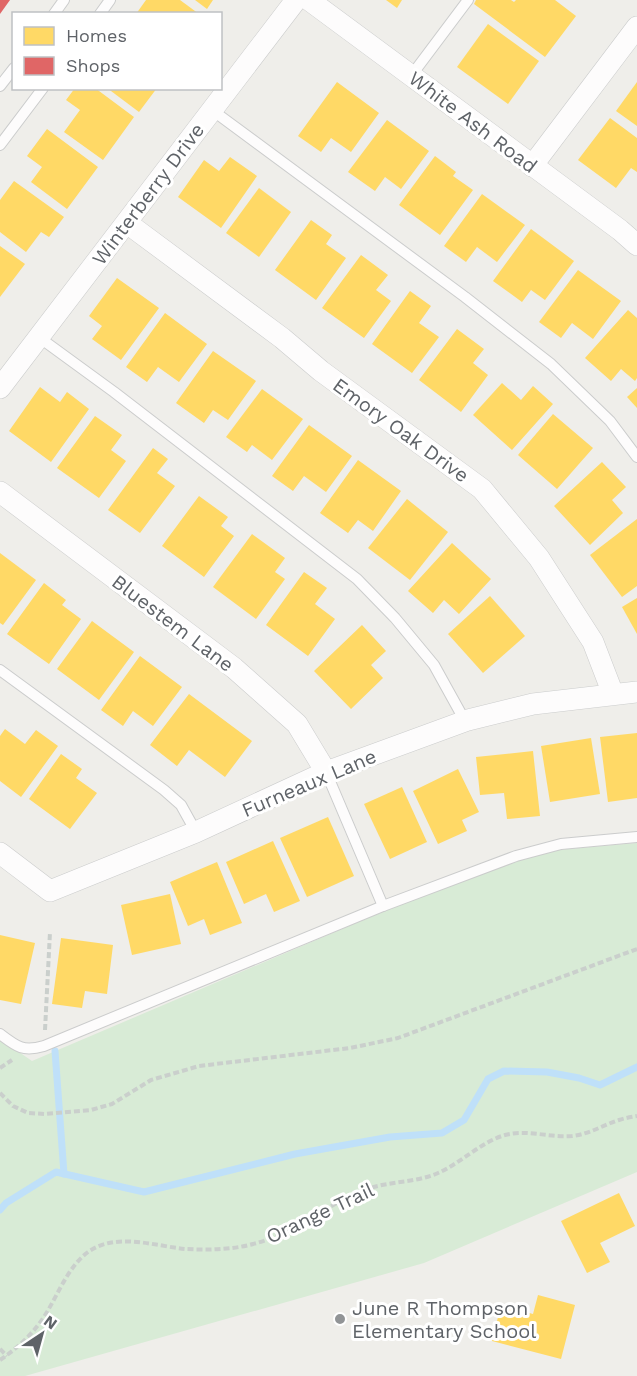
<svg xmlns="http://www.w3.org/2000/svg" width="637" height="1376" font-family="'Work Sans',sans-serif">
  <rect width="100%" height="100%" fill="#efeeea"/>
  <polygon fill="#d8ebd6" points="637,843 637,1172 424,1263 25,1376 0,1376 0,1039 32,1061 520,853"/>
  <g fill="#ffd966">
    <polygon points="146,0 180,0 199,14 136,14"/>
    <polygon points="195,0 213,0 207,9"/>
    <polygon points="386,0 402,0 397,8"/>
    <polygon points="476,0 511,0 514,2 516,0 555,0 576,16 545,57 474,4"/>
    <polygon points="488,24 539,61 508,104 457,67"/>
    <polygon points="337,82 379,113 351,152 331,138 321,152 298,136"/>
    <polygon points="637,82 637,126 616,111"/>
    <polygon points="75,88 95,88 134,117 103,160 64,132 80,110 66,100"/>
    <polygon points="107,88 157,88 139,112"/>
    <polygon points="610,118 637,138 637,172 631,168 616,188 578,160"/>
    <polygon points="387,120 429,151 401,189 385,177 375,191 348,172"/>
    <polygon points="47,129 98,167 67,209 31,182 42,167 27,156"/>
    <polygon points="435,156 456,172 453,176 473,190 440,235 399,205"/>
    <polygon points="230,157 257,176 221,228 178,197 204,160 219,171"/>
    <polygon points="14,181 64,217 49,237 41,232 26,252 0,232 0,200"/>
    <polygon points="259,188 291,212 259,257 226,233"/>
    <polygon points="482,194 525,225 497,262 477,247 466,262 444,246"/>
    <polygon points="311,220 332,235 326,244 346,258 316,300 275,270"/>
    <polygon points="531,229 574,261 545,300 531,290 522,302 493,281"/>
    <polygon points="0,246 25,264 0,297"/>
    <polygon points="361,255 388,275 376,290 391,301 364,338 322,308"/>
    <polygon points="578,270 621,301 593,339 572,323 561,338 539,322"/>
    <polygon points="117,278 159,308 121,360 92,339 102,326 89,316"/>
    <polygon points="410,291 431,306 419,323 439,337 412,373 372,344"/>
    <polygon points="628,310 637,318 637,378 635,381 621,369 611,381 585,358"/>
    <polygon points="165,313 207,344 179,382 158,367 147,382 126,367"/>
    <polygon points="457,329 484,349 473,363 488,375 461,412 419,380"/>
    <polygon points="213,351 256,381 228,420 213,410 204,423 176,403"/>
    <polygon points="502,383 521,400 533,386 553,404 512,450 473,415"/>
    <polygon points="40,387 60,402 67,392 89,409 51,462 9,431"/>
    <polygon points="637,388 637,408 627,397"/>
    <polygon points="262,389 303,419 272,460 252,445 247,452 226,437"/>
    <polygon points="553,414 593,448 557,489 518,455"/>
    <polygon points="95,416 122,435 111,450 126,461 99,498 57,468"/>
    <polygon points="309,425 352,456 326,492 304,476 293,491 272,476"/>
    <polygon points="153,448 168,459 157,473 175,486 140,533 108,510"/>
    <polygon points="358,460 401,491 373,531 358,520 348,533 320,513"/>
    <polygon points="602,462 626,487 612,500 623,513 590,545 554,506"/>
    <polygon points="199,496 228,517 221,526 234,536 204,577 162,546"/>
    <polygon points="407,499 448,532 410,580 368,548"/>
    <polygon points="637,519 637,586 622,597 590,555"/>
    <polygon points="252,534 285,558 275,572 285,579 256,619 213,587"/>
    <polygon points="452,543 491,579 459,614 444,600 433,613 408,591"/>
    <polygon points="0,553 36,580 3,625 0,623"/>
    <polygon points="304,572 327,588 315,604 335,619 308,656 266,625"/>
    <polygon points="44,583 66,600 62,605 81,619 49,664 7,634"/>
    <polygon points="490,596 525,636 483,673 448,634"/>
    <polygon points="637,598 637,634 622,607"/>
    <polygon points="92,621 134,652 99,700 57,669"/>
    <polygon points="362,625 386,651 371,665 383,678 351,709 314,671"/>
    <polygon points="140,656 182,687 153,726 133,711 123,726 101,710"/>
    <polygon points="189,694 252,741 225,777 189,750 177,766 150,745"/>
    <polygon points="5,729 25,744 36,730 58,746 21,797 0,781 0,736"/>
    <polygon points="637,733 637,798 608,802 600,737"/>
    <polygon points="591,738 600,794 550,802 541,746"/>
    <polygon points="533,751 540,816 507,819 504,793 480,795 476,757"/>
    <polygon points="61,754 82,769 76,778 97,793 70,829 29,799"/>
    <polygon points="458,769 479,812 462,820 467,831 438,844 413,791"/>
    <polygon points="402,787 427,842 390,859 364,804"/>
    <polygon points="328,817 354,876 307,897 280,838"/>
    <polygon points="273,841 300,901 274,912 266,894 244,904 226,862"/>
    <polygon points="217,862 242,923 210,935 204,919 188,926 170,882"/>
    <polygon points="170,894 181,944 132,955 121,905"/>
    <polygon points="0,935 35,943 21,1004 0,1000"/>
    <polygon points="61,938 113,945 107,994 85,991 82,1008 52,1004"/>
    <polygon points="619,1193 635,1226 600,1243 610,1262 587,1273 561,1221"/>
    <polygon points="538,1295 575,1305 561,1359 492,1341 501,1305 533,1314"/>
  </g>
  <polygon fill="#e06666" points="0,0 10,0 0,14"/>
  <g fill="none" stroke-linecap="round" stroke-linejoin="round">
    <g stroke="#bfe0f9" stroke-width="7">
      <polyline points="55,1051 64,1174"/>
      <polyline points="0,1210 6,1203 56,1172 144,1192 295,1154 390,1137 442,1133 464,1120 488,1079 504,1071 547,1072 579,1078 600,1085 637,1067"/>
    </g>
    <g stroke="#cbcccc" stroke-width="12">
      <g id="lane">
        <polyline points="54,14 64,0"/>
        <polyline points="100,14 110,0"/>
        <polyline points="411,76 468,0"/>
        <polyline points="0,86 14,68"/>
        <polyline points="212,110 465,297 551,364 610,421 637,457"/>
        <polyline points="0,145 43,88"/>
        <polyline points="40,338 114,392 357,579 395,618 434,665 465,721"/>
        <polyline points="0,670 164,790 181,805 196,832"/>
        <polyline points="326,772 383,906"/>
        <path d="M 0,1034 C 17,1047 23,1052 44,1046 L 383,906 L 516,856 L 561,844 L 637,837"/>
      </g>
    </g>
    <g stroke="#cbcccc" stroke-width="22">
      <g id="street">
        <polyline points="309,0 620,230 637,245"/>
        <polyline points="532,166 637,27"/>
        <polyline points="127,223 282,338 321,371 482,489 539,558 593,642 613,694"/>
        <polyline points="0,388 296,0"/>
        <polyline points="0,492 234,668 297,724 326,772"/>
        <polyline points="0,853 50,891 196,832 326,772 468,720 533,704 637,692"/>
      </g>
    </g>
    <g stroke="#cacfcc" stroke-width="4" stroke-dasharray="6 3" stroke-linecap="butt">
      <polyline points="45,1030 50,932"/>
      <polyline points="0,1068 12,1060"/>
      <polyline points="0,1093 13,1106 28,1113 45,1114 91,1110 112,1104 151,1080 199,1066 350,1048 398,1038 637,949"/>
      <polyline points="0,1349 7,1356"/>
      <path d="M 0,1360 C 19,1347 35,1332 47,1312 C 59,1292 69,1266 88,1252 C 116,1232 155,1246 185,1249 C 208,1250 231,1250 253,1244 C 294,1234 328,1203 367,1189 C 390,1181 415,1183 438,1173 C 461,1163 481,1142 505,1135 C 527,1129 550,1138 572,1136 C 590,1134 603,1125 619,1120 C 625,1118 631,1117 637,1116"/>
    </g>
    <use href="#lane" stroke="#fdfcfc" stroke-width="10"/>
    <use href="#street" stroke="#fdfcfc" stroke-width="21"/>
  </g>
  <circle fill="#919496" stroke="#fff" stroke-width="2" cx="340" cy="1319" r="6"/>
  <g text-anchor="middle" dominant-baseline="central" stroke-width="6" stroke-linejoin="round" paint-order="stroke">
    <g font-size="20" fill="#5f6368" stroke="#fff">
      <text transform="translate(473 122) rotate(37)">White Ash Road</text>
      <text transform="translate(148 194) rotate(-53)">Winterberry Drive</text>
      <text transform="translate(401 430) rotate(36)">Emory Oak Drive</text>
      <text transform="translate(173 623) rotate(37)">Bluestem Lane</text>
      <text transform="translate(309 783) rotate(-23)">Furneaux Lane</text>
      <text transform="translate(320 1213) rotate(-25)">Orange Trail</text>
    </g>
    <g font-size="20" fill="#5f6368" stroke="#fff" text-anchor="start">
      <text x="352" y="1308">June R Thompson<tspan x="352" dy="23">Elementary School</tspan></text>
    </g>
  </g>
  <rect x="12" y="12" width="210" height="78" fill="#ffffff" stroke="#bfc1c3" stroke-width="1.5"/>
  <rect x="24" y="27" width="30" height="18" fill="#ffd966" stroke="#bfc1c3" stroke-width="1.5"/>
  <text x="66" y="42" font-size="18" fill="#5f6368">Homes</text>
  <rect x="24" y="57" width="30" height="18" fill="#e06666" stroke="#bfc1c3" stroke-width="1.5"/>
  <text x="66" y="72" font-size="18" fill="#5f6368">Shops</text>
  <g transform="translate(42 1334) rotate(36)" stroke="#ffffff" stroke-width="4.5" paint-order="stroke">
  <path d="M0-4.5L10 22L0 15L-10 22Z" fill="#5f6368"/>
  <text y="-9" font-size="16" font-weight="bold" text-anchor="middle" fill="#5f6368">N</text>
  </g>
</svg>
